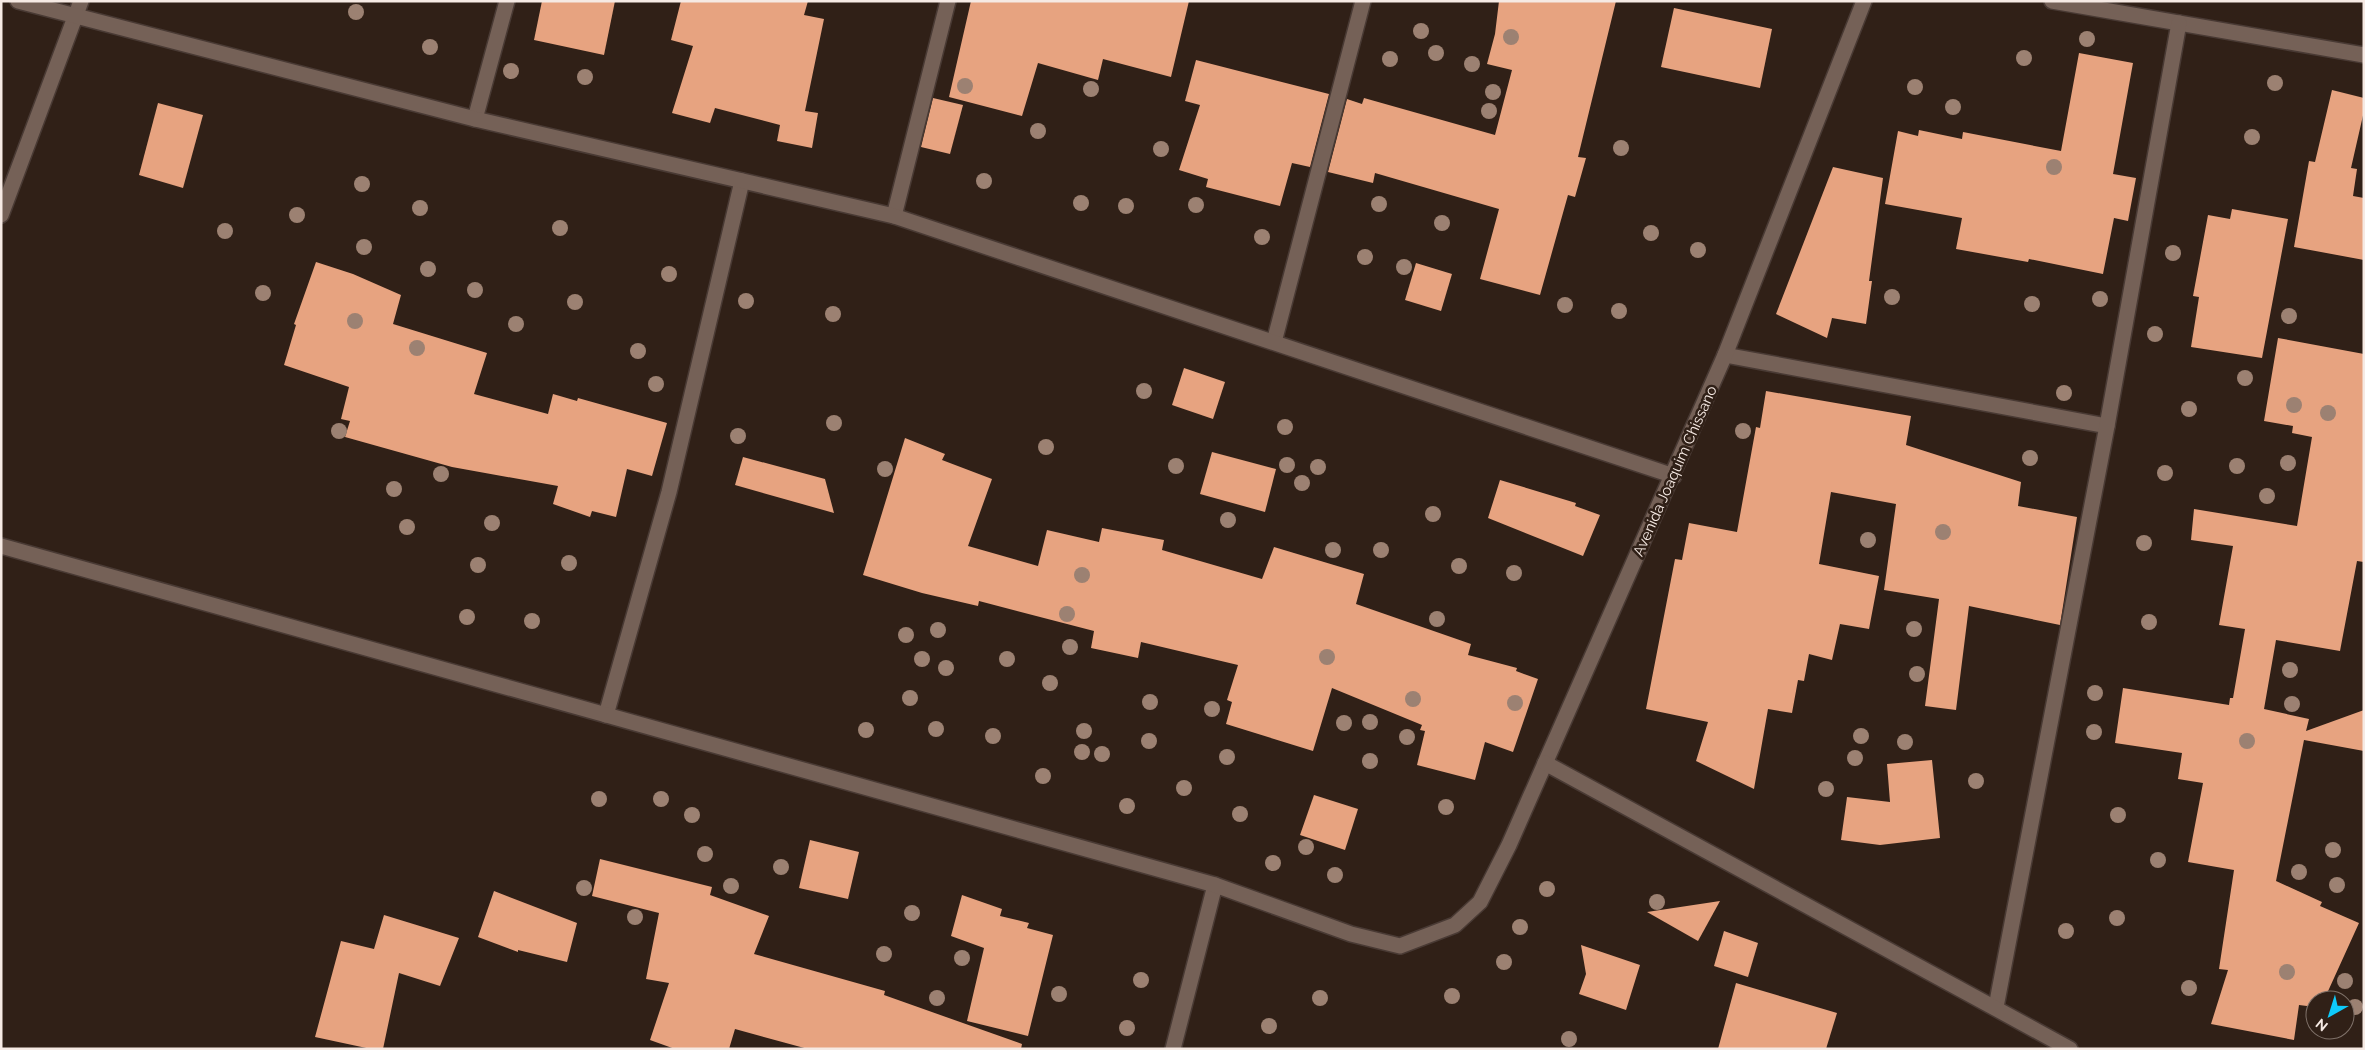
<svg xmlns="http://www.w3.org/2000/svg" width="2365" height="1050" font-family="Raleway,sans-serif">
  <rect width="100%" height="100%" fill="#302017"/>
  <g fill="#e7a380">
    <polygon points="542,1 615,1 604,55 534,40"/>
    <polygon points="681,1 808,1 804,15 824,19 805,111 818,113 812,148 777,141 780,125 715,108 710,123 672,113 693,46 671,40"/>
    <polygon points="971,1 1189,1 1171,77 1103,59 1098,80 1038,63 1022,116 949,97"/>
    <polygon points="1499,1 1616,1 1578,157 1586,158 1575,197 1568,195 1540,295 1480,279 1499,209 1375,173 1373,183 1328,172 1347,99 1362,104 1364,98 1495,135 1512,70 1487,64 1495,34"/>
    <polygon points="1674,8 1772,29 1760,88 1661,67"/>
    <polygon points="2079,53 2133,63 2113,174 2136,178 2128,221 2114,218 2103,274 2029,259 2028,262 1956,249 1962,218 1885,204 1898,131 1918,136 1919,130 1962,139 1963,132 2061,151"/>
    <polygon points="1196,60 1329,94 1310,167 1292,163 1280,206 1206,187 1208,179 1179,170 1200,105 1185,101"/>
    <polygon points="2332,90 2364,98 2364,111 2351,168 2357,169 2353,196 2364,198 2364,260 2294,247 2309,161 2315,162"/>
    <polygon points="933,98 963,105 950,154 921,147"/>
    <polygon points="158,103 203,115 183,188 139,175"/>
    <polygon points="1833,167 1883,178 1869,281 1872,281 1866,324 1832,318 1827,338 1776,314"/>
    <polygon points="2232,209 2288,219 2262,358 2191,347 2199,297 2193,296 2208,215 2230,219"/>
    <polygon points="316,262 353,274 401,295 393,324 487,353 474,394 548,414 553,394 577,401 578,398 667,423 652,476 627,469 616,517 592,511 590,517 553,504 558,486 452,467 345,437 350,421 341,419 349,387 284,365 296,325 294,324"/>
    <polygon points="1416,263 1452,274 1441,311 1405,300"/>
    <polygon points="2278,338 2364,354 2364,562 2357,561 2340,651 2276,640 2264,709 2309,719 2306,731 2364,710 2364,751 2304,740 2276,881 2322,902 2320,906 2359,923 2324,1000 2315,1000 2315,1007 2299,1005 2294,1040 2211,1024 2228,970 2219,969 2234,870 2188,862 2203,783 2178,779 2182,753 2115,743 2123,688 2229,705 2230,698 2233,698 2245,629 2219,625 2233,546 2191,540 2194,509 2297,526 2312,437 2292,433 2293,426 2264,421"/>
    <polygon points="1184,368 1225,382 1213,419 1172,405"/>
    <polygon points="1766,391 1911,416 1906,445 2021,482 2018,506 2077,517 2060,625 1969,606 1956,710 1925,706 1939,599 1884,590 1896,504 1831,492 1819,564 1879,576 1869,629 1840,624 1832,660 1809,654 1804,681 1798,680 1792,713 1768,709 1754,789 1696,761 1708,722 1646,709 1675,559 1682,560 1689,523 1737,532 1756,427 1760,428"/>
    <polygon points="905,438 945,454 942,460 992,479 968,546 1038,566 1047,530 1099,542 1102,528 1164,540 1162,550 1262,579 1274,547 1364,574 1356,604 1471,644 1468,655 1517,668 1516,671 1538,679 1513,752 1485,742 1475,780 1417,765 1425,731 1420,730 1422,725 1332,688 1313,751 1226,724 1232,702 1227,700 1238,665 1141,642 1138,658 1091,648 1094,631 979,601 978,606 922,593 863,575"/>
    <polygon points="1212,452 1276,469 1265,512 1200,494"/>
    <polygon points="743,457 825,479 834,513 735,485"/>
    <polygon points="1500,480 1576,503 1575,506 1600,515 1583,556 1488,518"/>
    <polygon points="1932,760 1940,838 1880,845 1841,840 1847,797 1890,802 1887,764"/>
    <polygon points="1314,795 1358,809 1345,850 1300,835"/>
    <polygon points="810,840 859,852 848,899 799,888"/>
    <polygon points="600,859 712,887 710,895 769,916 754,954 885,991 884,995 1022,1044 1021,1049 808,1049 735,1029 729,1049 675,1049 650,1040 669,983 646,979 659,913 592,896"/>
    <polygon points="494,891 577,923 567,962 518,950 518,952 478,937"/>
    <polygon points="962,895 1002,909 1000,916 1029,923 1027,928 1053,935 1028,1036 967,1021 984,948 951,936"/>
    <polygon points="1720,901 1698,941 1647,912"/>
    <polygon points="384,915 459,938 440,986 399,973 383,1049 371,1049 315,1037 341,941 374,949"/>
    <polygon points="1724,931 1758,943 1748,977 1714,966"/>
    <polygon points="1581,945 1640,965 1626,1010 1579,994 1586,974"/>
    <polygon points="1736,983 1837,1013 1826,1049 1718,1049"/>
  </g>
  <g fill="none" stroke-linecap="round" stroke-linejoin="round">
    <g stroke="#493a34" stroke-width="18">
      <g id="minor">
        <polyline points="2052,1 2364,55"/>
        <polyline points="475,119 507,1"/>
        <polyline points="1,215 81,1"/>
        <polyline points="894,216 948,1"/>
        <polyline points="1274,342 1363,1"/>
        <polyline points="1725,355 2107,426"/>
        <polyline points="606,715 669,492 742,181"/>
        <polyline points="1996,1007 2107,426 2179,23"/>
        <polyline points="1173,1049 1215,885"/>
      </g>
    </g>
    <g stroke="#493a34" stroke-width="18">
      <g id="tertiary">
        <polyline points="18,1 475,119 894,216 1674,476"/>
        <polyline points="1,546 1215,885 1351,934 1400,946 1455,925 1480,902 1509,845 1725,355 1864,1"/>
        <polyline points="1545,763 2070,1049"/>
      </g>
    </g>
    <use href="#minor" stroke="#756157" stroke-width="15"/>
    <use href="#tertiary" stroke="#756157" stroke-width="15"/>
  </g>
  <g fill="#9c8172">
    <circle cx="356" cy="12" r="8"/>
    <circle cx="1421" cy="31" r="8"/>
    <circle cx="1511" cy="37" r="8"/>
    <circle cx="2087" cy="39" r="8"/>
    <circle cx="430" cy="47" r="8"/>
    <circle cx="1436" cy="53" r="8"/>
    <circle cx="2024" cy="58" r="8"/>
    <circle cx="1390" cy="59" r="8"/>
    <circle cx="1472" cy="64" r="8"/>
    <circle cx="511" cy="71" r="8"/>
    <circle cx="585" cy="77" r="8"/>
    <circle cx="2275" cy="83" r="8"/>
    <circle cx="965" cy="86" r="8"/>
    <circle cx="1915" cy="87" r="8"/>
    <circle cx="1091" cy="89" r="8"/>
    <circle cx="1493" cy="92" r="8"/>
    <circle cx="1953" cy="107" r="8"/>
    <circle cx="1489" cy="111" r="8"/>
    <circle cx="1038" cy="131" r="8"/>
    <circle cx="2252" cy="137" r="8"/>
    <circle cx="1621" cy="148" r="8"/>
    <circle cx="1161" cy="149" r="8"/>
    <circle cx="2054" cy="167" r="8"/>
    <circle cx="984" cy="181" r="8"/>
    <circle cx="362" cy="184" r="8"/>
    <circle cx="1081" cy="203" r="8"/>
    <circle cx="1379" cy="204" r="8"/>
    <circle cx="1196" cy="205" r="8"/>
    <circle cx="1126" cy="206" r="8"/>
    <circle cx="420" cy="208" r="8"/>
    <circle cx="297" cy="215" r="8"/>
    <circle cx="1442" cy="223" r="8"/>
    <circle cx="560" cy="228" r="8"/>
    <circle cx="225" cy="231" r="8"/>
    <circle cx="1651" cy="233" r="8"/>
    <circle cx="1262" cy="237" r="8"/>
    <circle cx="364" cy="247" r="8"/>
    <circle cx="1698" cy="250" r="8"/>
    <circle cx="2173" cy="253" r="8"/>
    <circle cx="1365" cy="257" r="8"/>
    <circle cx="1404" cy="267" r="8"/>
    <circle cx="428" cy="269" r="8"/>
    <circle cx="669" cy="274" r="8"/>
    <circle cx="475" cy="290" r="8"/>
    <circle cx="263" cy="293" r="8"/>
    <circle cx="1892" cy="297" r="8"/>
    <circle cx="2100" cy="299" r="8"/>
    <circle cx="746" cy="301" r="8"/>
    <circle cx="575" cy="302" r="8"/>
    <circle cx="2032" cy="304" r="8"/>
    <circle cx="1565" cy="305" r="8"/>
    <circle cx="1619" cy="311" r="8"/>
    <circle cx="833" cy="314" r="8"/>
    <circle cx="2289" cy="316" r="8"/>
    <circle cx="355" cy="321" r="8"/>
    <circle cx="516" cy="324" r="8"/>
    <circle cx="2155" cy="334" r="8"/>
    <circle cx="417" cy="348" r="8"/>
    <circle cx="638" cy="351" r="8"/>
    <circle cx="2245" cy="378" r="8"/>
    <circle cx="656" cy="384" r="8"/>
    <circle cx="1144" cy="391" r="8"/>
    <circle cx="2064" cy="393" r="8"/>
    <circle cx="2294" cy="405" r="8"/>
    <circle cx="2189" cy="409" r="8"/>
    <circle cx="2328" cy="413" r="8"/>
    <circle cx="834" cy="423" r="8"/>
    <circle cx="1285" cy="427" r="8"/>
    <circle cx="339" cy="431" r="8"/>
    <circle cx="1743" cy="431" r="8"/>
    <circle cx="738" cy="436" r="8"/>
    <circle cx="1046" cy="447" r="8"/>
    <circle cx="2030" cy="458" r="8"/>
    <circle cx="2288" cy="463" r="8"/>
    <circle cx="1287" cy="465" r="8"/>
    <circle cx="1176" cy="466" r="8"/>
    <circle cx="2237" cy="466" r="8"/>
    <circle cx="1318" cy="467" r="8"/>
    <circle cx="885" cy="469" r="8"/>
    <circle cx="2165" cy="473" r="8"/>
    <circle cx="441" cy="474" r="8"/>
    <circle cx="1302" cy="483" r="8"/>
    <circle cx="394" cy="489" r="8"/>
    <circle cx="2267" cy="496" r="8"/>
    <circle cx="1433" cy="514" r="8"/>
    <circle cx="1228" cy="520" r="8"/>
    <circle cx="492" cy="523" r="8"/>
    <circle cx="407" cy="527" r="8"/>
    <circle cx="1943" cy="532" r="8"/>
    <circle cx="1868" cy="540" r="8"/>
    <circle cx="2144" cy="543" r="8"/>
    <circle cx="1333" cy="550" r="8"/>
    <circle cx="1381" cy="550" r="8"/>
    <circle cx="569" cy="563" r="8"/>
    <circle cx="478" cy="565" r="8"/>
    <circle cx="1459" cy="566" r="8"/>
    <circle cx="1514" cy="573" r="8"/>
    <circle cx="1082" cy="575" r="8"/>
    <circle cx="1067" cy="614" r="8"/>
    <circle cx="467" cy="617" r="8"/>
    <circle cx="1437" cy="619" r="8"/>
    <circle cx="532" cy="621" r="8"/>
    <circle cx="2149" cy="622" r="8"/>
    <circle cx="1914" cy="629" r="8"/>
    <circle cx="938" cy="630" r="8"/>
    <circle cx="906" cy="635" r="8"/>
    <circle cx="1070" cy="647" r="8"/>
    <circle cx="1327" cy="657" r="8"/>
    <circle cx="922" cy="659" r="8"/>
    <circle cx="1007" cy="659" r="8"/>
    <circle cx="946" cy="668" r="8"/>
    <circle cx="2290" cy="670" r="8"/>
    <circle cx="1917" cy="674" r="8"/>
    <circle cx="1050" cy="683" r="8"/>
    <circle cx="2095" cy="693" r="8"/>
    <circle cx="910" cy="698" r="8"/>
    <circle cx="1413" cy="699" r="8"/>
    <circle cx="1150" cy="702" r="8"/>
    <circle cx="1515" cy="703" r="8"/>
    <circle cx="2292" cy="704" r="8"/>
    <circle cx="1212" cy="709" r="8"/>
    <circle cx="1370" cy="722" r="8"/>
    <circle cx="1344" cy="723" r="8"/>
    <circle cx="936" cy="729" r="8"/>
    <circle cx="866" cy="730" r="8"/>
    <circle cx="1084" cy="731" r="8"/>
    <circle cx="2094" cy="732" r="8"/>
    <circle cx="993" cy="736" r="8"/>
    <circle cx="1861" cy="736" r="8"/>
    <circle cx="1407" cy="737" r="8"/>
    <circle cx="1149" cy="741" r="8"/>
    <circle cx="2247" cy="741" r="8"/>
    <circle cx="1905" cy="742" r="8"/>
    <circle cx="1082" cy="752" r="8"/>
    <circle cx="1102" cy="754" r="8"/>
    <circle cx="1227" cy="757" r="8"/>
    <circle cx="1855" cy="758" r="8"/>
    <circle cx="1370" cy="761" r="8"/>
    <circle cx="1043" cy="776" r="8"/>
    <circle cx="1976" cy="781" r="8"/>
    <circle cx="1184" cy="788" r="8"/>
    <circle cx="1826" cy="789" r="8"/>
    <circle cx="599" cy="799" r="8"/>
    <circle cx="661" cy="799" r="8"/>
    <circle cx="1127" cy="806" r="8"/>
    <circle cx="1446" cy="807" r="8"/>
    <circle cx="1240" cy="814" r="8"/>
    <circle cx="692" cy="815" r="8"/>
    <circle cx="2118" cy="815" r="8"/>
    <circle cx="1306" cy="847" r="8"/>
    <circle cx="2333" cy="850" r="8"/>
    <circle cx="705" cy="854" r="8"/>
    <circle cx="2158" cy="860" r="8"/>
    <circle cx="1273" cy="863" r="8"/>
    <circle cx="781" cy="867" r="8"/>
    <circle cx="2299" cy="872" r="8"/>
    <circle cx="1335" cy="875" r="8"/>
    <circle cx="2337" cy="885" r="8"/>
    <circle cx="731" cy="886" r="8"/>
    <circle cx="584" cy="888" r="8"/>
    <circle cx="1547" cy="889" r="8"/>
    <circle cx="1657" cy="902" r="8"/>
    <circle cx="912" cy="913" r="8"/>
    <circle cx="635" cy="917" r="8"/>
    <circle cx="2117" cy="918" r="8"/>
    <circle cx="1520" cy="927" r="8"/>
    <circle cx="2066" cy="931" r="8"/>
    <circle cx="884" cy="954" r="8"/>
    <circle cx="962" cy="958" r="8"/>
    <circle cx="1504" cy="962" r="8"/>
    <circle cx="2287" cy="972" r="8"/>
    <circle cx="1141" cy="980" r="8"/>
    <circle cx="2345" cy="981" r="8"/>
    <circle cx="2189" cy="988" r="8"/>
    <circle cx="1059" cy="994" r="8"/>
    <circle cx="1452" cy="996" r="8"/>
    <circle cx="937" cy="998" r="8"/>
    <circle cx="1320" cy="998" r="8"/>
    <circle cx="2355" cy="1007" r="8"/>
    <circle cx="1269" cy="1026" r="8"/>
    <circle cx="1127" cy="1028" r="8"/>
    <circle cx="1569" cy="1039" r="8"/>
  </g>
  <g text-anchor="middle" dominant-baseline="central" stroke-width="5" stroke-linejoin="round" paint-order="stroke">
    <g font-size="15" fill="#f6eae4" stroke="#302017">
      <text transform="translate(1675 471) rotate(-66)">Avenida Joaquim Chissano</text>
    </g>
  </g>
  <rect width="2365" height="1050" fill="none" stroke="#f6eae4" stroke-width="5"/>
  <g transform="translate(2330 1015) rotate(219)"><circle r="24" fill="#302017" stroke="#7f7169"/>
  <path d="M0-4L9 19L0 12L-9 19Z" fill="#0ecafa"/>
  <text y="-8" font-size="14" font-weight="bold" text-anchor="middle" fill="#f6eae4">N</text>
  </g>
</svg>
